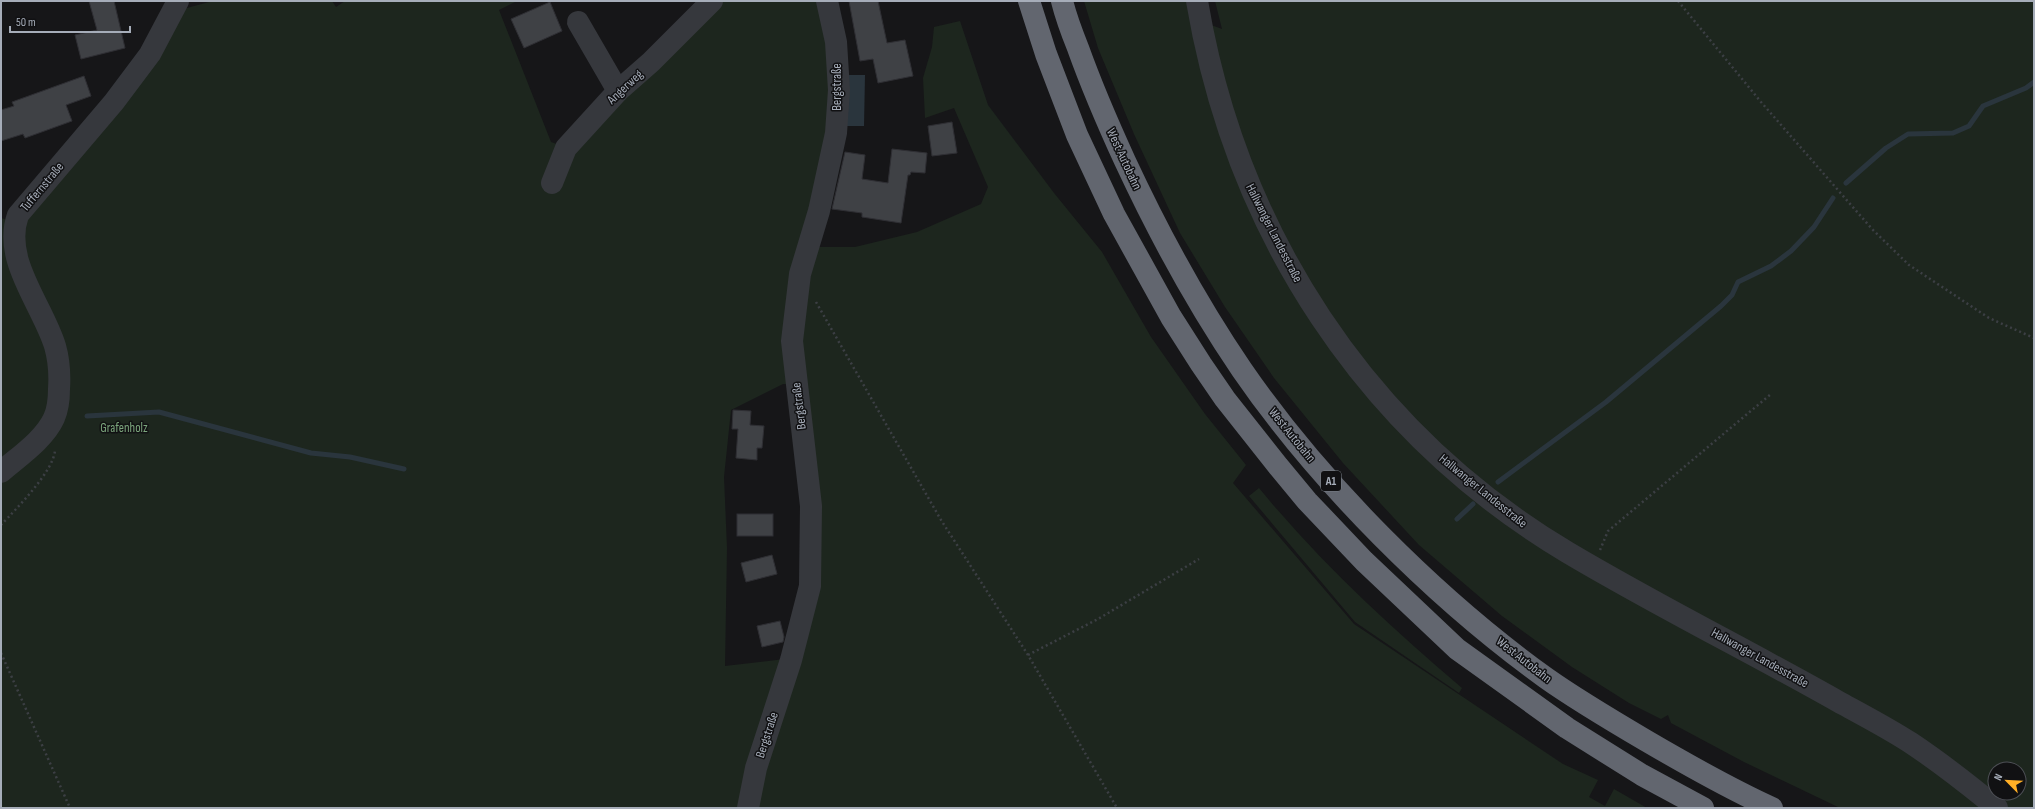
<svg xmlns="http://www.w3.org/2000/svg" width="2035" height="809" font-family="'Sofia Sans Condensed',sans-serif">
  <rect width="100%" height="100%" fill="#161618"/>
  <g fill="#1d261e" fill-rule="evenodd">
    <polygon points="213,1 332,1 336,7 345,1 517,1 499,10 551,142 574,150 718,1 819,1 829,49 829,116 789,384 783,384 731,410 724,477 727,548 725,666 785,659 740,808 1,808 1,218 8,220 183,9"/>
    <path d="M 1084,1 L 1189,1 L 1211,25 L 1222,29 L 1215,1 L 2034,1 L 2034,808 L 1840,808 L 1744,762 L 1671,723 L 1668,715 L 1661,719 L 1629,703 L 1572,667 L 1502,616 L 1419,545 L 1343,463 L 1274,378 L 1225,307 L 1180,233 L 1134,134 L 1098,48 ZM 1995,769 L 2019,769 L 2019,793 L 1995,793 Z"/>
    <polygon points="960,21 988,105 1054,193 1102,252 1151,337 1205,414 1246,465 1233,483 1354,624 1563,764 1598,780 1589,797 1605,806 1614,789 1647,808 753,808 807,637 799,350 812,247 855,247 917,232 981,204 988,187 954,108 925,118 923,78 932,47 934,27"/>
    <path d="M 1259,488 C 1320,562 1389,626 1462,688 L 1459,693 L 1355,622 L 1249,496 Z"/>
  </g>
  <polygon fill="#2a353d" points="847,75 865,75 864,126 847,126"/>
  <g fill="none" stroke-linecap="round" stroke-linejoin="round">
    <g stroke="#2a353d" stroke-width="5">
      <polyline points="1846,183 1886,148 1908,134 1953,133 1969,126 1983,106 2026,88 2034,82"/>
      <polyline points="87,416 159,412 311,453 350,457 404,469"/>
      <polyline points="1498,482 1606,402 1721,306 1732,295 1738,282 1771,266 1791,251 1814,227 1833,198"/>
      <polyline points="1457,519 1473,504"/>
    </g>
  </g>
  <g fill="#3f4145" stroke="#2f2f34">
    <polygon points="89,1 114,1 125,48 81,59 75,35 97,30"/>
    <polygon points="849,1 878,1 887,43 905,40 913,76 878,83 873,59 860,61"/>
    <polygon points="550,2 562,31 524,48 511,19"/>
    <polygon points="84,76 91,96 66,105 72,121 25,138 23,134 1,141 1,110 14,106 12,102"/>
    <polygon points="952,122 957,153 932,156 928,126"/>
    <polygon points="892,149 927,153 925,173 911,172 910,175 908,175 901,223 862,217 862,213 832,209 845,152 865,155 862,179 888,183"/>
    <polygon points="733,410 751,411 750,425 764,426 762,448 757,448 757,460 736,458 738,429 732,429"/>
    <rect x="737" y="514" width="36" height="22"/>
    <polygon points="772,555 777,574 746,582 741,563"/>
    <polygon points="780,621 784,637 783,642 762,647 757,626"/>
  </g>
  <g fill="none" stroke-linecap="round" stroke-linejoin="round">
    <g stroke="#3c3f44" stroke-width="2.5" stroke-dasharray="2 3" stroke-linecap="butt">
      <polyline points="1678,1 1761,102 1872,229 1909,265 1989,318 2034,338"/>
      <polyline points="816,302 941,520 1028,655 1117,808"/>
      <path d="M 1,525 C 16,509 54,471 55,450"/>
      <polyline points="1600,550 1608,531 1771,394"/>
      <polyline points="1,653 70,808"/>
      <polyline points="1028,655 1098,619 1199,559"/>
    </g>
    <g stroke="#36383d" stroke-width="22">
      <path d="M 1197,1 C 1236,232 1365,431 1567,552 C 1656,605 1749,651 1839,702 C 1863,715 1888,728 1911,743 C 1941,763 1969,785 1997,808"/>
      <polyline points="578,22 618,91"/>
      <polyline points="552,183 566,148 618,91 651,62 712,1"/>
      <path d="M 1,472 C 18,457 44,440 54,418 C 58,409 59,399 59,389 C 60,374 59,360 55,346 C 42,304 2,260 18,215 L 114,102 L 150,54 L 178,1"/>
      <polyline points="748,808 756,768 791,660 810,586 811,506 792,341 800,274 819,211 836,133 839,90 836,42 827,1"/>
    </g>
    <g stroke="#62666f" stroke-width="22">
      <polyline points="1029,1 1046,54 1077,135 1114,214 1171,317 1201,364 1225,399 1278,466 1307,501 1364,561 1457,649 1567,728 1642,775 1703,808"/>
      <path d="M 1062,1 C 1066,17 1072,33 1078,48 C 1092,87 1108,124 1125,161 C 1159,234 1197,304 1242,370 C 1319,482 1435,598 1546,678 C 1577,700 1611,720 1645,740 C 1686,764 1728,788 1772,808"/>
    </g>
  </g>
  <g text-anchor="middle" dominant-baseline="central" stroke-width="3" stroke-linejoin="round" paint-order="stroke">
    <rect fill="#111113" stroke="#797e87" stroke-width="1" x="1321" y="471" width="20" height="20" rx="3"/>
    <g font-size="12" font-weight="bold" fill="#a6adb9">
      <text x="1331" y="481">A1</text>
    </g>
    <g font-size="13" fill="#a6adb9" stroke="#111113">
      <text transform="translate(625 87) rotate(-43)">Angerweg</text>
      <text transform="translate(837 87) rotate(-90)">Bergstraße</text>
      <text transform="translate(1124 159) rotate(65)">West Autobahn</text>
      <text transform="translate(42 187) rotate(-50)">Tuffernstraße</text>
      <text transform="translate(1274 233) rotate(63)">Hallwanger Landesstraße</text>
      <text transform="translate(799 406) rotate(-97)">Bergstraße</text>
      <text transform="translate(1292 435) rotate(51)">West Autobahn</text>
      <text transform="translate(1483 491) rotate(39)">Hallwanger Landesstraße</text>
      <text transform="translate(1760 658) rotate(29)">Hallwanger Landesstraße</text>
      <text transform="translate(1524 660) rotate(38)">West Autobahn</text>
      <text transform="translate(767 735) rotate(-72)">Bergstraße</text>
    </g>
    <g font-size="13" fill="#7ca67d" stroke="#111113">
      <text x="124" y="428">Grafenholz</text>
    </g>
  </g>
  <rect width="2035" height="809" fill="none" stroke="#a6adb9" stroke-width="4"/>
  <g transform="translate(2007 781) rotate(294)"><circle r="19" fill="#111113" stroke="#4d4f55"/>
  <path d="M0-3L7 15L0 10L-7 15Z" fill="#ffaf26"/>
  <text y="-6" font-size="11" font-weight="bold" text-anchor="middle" fill="#a6adb9">N</text>
  </g>
  <path d="M10 26v6h120v-6" fill="none" stroke="#a6adb9" stroke-width="2"/>
  <text x="16" y="26" font-size="12" fill="#a6adb9" stroke="#111113" stroke-width="3" paint-order="stroke">50 m</text>
</svg>
